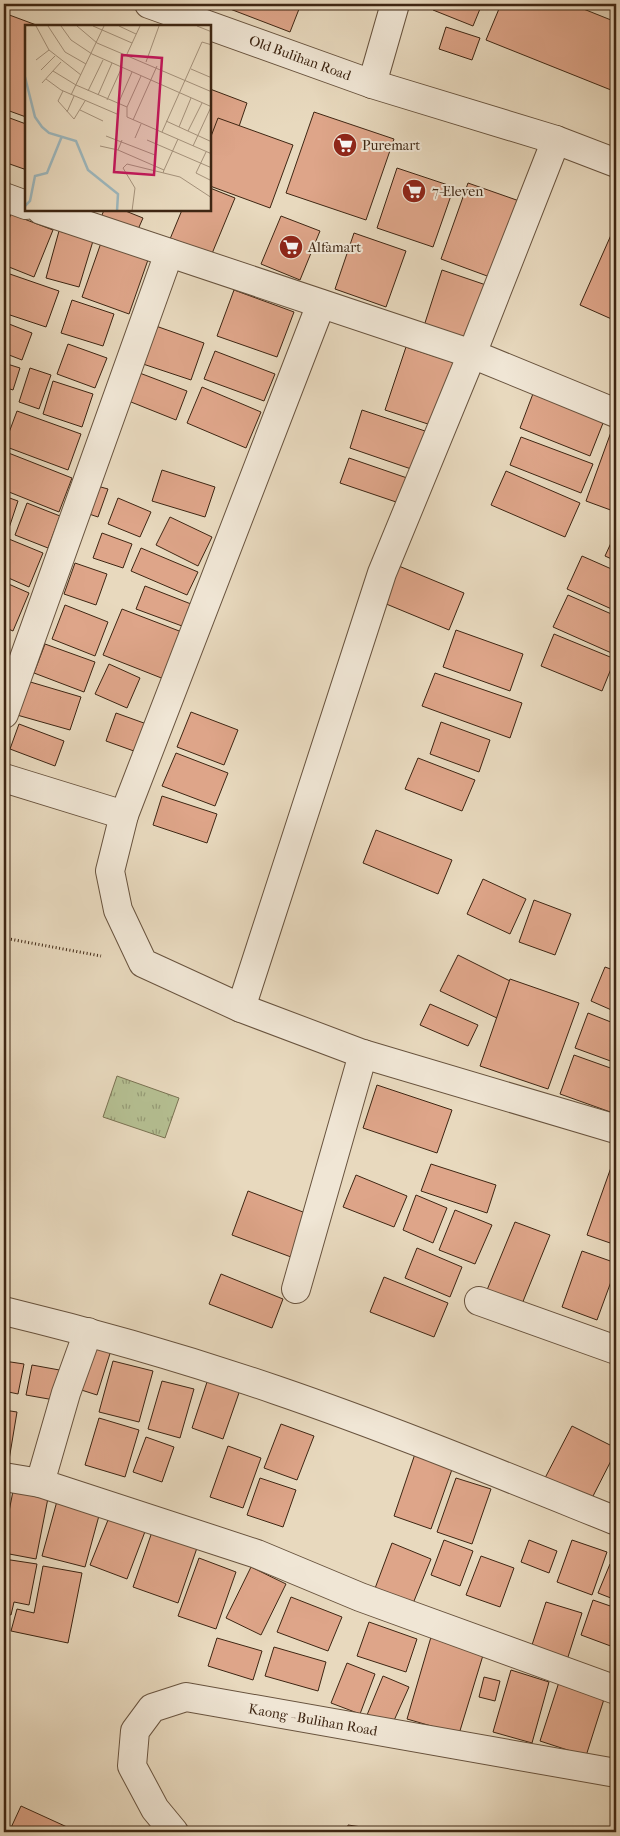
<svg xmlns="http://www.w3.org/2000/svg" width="620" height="1836" font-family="'IM FELL French Canon',serif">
  <defs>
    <pattern id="park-tufts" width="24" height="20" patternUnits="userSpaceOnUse" patternTransform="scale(1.25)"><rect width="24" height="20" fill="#b5bf92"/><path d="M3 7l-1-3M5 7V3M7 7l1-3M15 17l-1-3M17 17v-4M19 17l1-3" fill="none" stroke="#959b76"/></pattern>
  </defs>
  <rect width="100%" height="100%" fill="#e8d9be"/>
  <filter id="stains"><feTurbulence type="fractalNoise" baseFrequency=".004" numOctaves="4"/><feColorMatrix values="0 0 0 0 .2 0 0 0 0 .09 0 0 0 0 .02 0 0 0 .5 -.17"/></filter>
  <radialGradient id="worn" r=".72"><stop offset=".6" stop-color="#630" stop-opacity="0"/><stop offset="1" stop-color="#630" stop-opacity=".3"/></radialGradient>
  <polygon fill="url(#park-tufts)" stroke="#7a7252" points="117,1076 179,1098 165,1138 103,1117"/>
  <g fill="#dea589" stroke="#3e2613">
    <polygon points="191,4 213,4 210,11"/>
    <polygon points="217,4 301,4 290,32"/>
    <polygon points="436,4 482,4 473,26 433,10"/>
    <polygon points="501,4 571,4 616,22 616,92 486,40"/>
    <polygon points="4,13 39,26 26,26 26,117 4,109"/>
    <polygon points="446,27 480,38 472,60 439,49"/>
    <polygon points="210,89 247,103 219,185 210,182"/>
    <polygon points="314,112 394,139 366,220 286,193"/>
    <polygon points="7,117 26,124 26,163 24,169 4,162 4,127"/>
    <polygon points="218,118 293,145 270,208 210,186 210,139"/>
    <polygon points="397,168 454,187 433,247 377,228"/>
    <polygon points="468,183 525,203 498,280 441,259"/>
    <polygon points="210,188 235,198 211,256 170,239 182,210 210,210"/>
    <polygon points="104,210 123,210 143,218 136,234 100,220"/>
    <polygon points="11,214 53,230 34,277 4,265 4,232"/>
    <polygon points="281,216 320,231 300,280 261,264"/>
    <polygon points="615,226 616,226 616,321 580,305"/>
    <polygon points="59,231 93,241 79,287 46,278"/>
    <polygon points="354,233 406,251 386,307 335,289"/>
    <polygon points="102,240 149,257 129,314 82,297"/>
    <polygon points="442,270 486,285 467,340 424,326"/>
    <polygon points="4,272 59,291 46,327 4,313"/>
    <polygon points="234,290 294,312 277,357 217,336"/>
    <polygon points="72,300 114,314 103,346 61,333"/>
    <polygon points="4,322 32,333 22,360 4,353"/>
    <polygon points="153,325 204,343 191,380 140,363"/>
    <polygon points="68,344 107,358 95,388 57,374"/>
    <polygon points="406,347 455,363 434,426 385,410"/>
    <polygon points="215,351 275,374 264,401 204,379"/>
    <polygon points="4,363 20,368 13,390 4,387"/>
    <polygon points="30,368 51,375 39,409 19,402"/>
    <polygon points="137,372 187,391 176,420 126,400"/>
    <polygon points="53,381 93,394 82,427 43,414"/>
    <polygon points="202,387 261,412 246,448 187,423"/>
    <polygon points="534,391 605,418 590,456 520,428"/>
    <polygon points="4,405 8,407 4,418"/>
    <polygon points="362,410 431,433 417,471 350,448"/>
    <polygon points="17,411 81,434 68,470 4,446"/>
    <polygon points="615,421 616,422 616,512 586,501"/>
    <polygon points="521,437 593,464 581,493 510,465"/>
    <polygon points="6,452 72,478 59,512 4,490 4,458"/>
    <polygon points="349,458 410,479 402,504 340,483"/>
    <polygon points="162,470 215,487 205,517 152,501"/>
    <polygon points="506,471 580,503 565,537 491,505"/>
    <polygon points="90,484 108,489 98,517 80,511"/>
    <polygon points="4,496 18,501 8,531 4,530"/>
    <polygon points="118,498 151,512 140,537 108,524"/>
    <polygon points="27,503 60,516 48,548 15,535"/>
    <polygon points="170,517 212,537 198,566 156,545"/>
    <polygon points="616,532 616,561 605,556"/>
    <polygon points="102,533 132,544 123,568 93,558"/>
    <polygon points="4,537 43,553 29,587 4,576"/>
    <polygon points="141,548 198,572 187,595 131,571"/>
    <polygon points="582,556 616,571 616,611 567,589"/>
    <polygon points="75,563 107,574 96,605 64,594"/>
    <polygon points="394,564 464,593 449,630 379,601"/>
    <polygon points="4,582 29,593 13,631 4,627"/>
    <polygon points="145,586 191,604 182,626 136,609"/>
    <polygon points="568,595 616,616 616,655 553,627"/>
    <polygon points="65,605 108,622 95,656 52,639"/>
    <polygon points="122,609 187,634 169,681 103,655"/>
    <polygon points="456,630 523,654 510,691 443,667"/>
    <polygon points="554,634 615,659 602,691 541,666"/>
    <polygon points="45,644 95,662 84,692 34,673"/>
    <polygon points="109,664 140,678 127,708 95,694"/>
    <polygon points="435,673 522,703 510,738 422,706"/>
    <polygon points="27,681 81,697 70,730 17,715"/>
    <polygon points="191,712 238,730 224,765 177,747"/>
    <polygon points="116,713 155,727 145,755 106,741"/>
    <polygon points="441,722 490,740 479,772 430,754"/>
    <polygon points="19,724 64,741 55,766 10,749"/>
    <polygon points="176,753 228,773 215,806 162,786"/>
    <polygon points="418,758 475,780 462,811 405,789"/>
    <polygon points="162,796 217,814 207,843 153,825"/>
    <polygon points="376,830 452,860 438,894 363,863"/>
    <polygon points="483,879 526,899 510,934 467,914"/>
    <polygon points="534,900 571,914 555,955 519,942"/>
    <polygon points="458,955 516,984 499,1019 440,991"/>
    <polygon points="605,967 616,971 616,1012 591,1001"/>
    <polygon points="510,979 579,1003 548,1089 480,1066"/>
    <polygon points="430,1004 478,1025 468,1046 420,1025"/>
    <polygon points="588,1013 616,1024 616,1063 575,1048"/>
    <polygon points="574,1055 616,1070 616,1114 560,1094"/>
    <polygon points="377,1085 452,1110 437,1153 363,1128"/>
    <polygon points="614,1159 616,1159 616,1245 587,1235"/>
    <polygon points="431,1164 496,1185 487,1213 421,1191"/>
    <polygon points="356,1175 407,1196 394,1227 343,1207"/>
    <polygon points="248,1191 316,1217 299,1260 232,1235"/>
    <polygon points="416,1195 447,1208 433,1243 403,1230"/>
    <polygon points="455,1210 492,1225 475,1264 439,1250"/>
    <polygon points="515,1222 550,1235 522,1304 487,1290"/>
    <polygon points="417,1248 462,1267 450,1297 405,1278"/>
    <polygon points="582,1251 616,1263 616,1268 597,1320 562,1307"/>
    <polygon points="221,1274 283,1299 272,1328 209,1304"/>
    <polygon points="384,1277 448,1303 434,1337 370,1312"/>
    <polygon points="86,1339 112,1347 97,1395 72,1387"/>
    <polygon points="4,1361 24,1364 18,1394 4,1391"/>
    <polygon points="113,1361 153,1371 139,1422 99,1412"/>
    <polygon points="32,1365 65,1371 60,1401 26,1395"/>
    <polygon points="208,1379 240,1390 223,1439 192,1428"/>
    <polygon points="162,1381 194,1389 180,1438 148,1429"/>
    <polygon points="4,1410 17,1412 8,1466 4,1465"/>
    <polygon points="99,1418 139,1430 125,1477 85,1465"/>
    <polygon points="281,1424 314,1436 297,1480 264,1468"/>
    <polygon points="572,1426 616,1448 616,1451 590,1502 545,1478"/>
    <polygon points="146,1437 174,1447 162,1482 133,1472"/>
    <polygon points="418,1445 456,1458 431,1529 394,1516"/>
    <polygon points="228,1446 261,1458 243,1508 210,1497"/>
    <polygon points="260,1478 296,1490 283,1527 247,1515"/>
    <polygon points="456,1478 491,1489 472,1544 437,1532"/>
    <polygon points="14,1486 49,1493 36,1559 4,1553 4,1537"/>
    <polygon points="57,1501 100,1512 85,1567 42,1556"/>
    <polygon points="110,1515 146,1529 127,1579 90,1565"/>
    <polygon points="153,1529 198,1545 178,1603 133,1587"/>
    <polygon points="444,1540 473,1551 460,1586 431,1575"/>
    <polygon points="529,1540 557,1551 549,1573 521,1562"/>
    <polygon points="572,1540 607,1552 592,1595 557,1582"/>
    <polygon points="392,1543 431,1559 412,1606 374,1591"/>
    <polygon points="481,1556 514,1568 500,1607 466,1595"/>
    <polygon points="199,1558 236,1572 216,1629 178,1616"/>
    <polygon points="4,1559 37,1564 29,1605 14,1602 11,1615 4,1613"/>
    <polygon points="610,1564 616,1566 616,1600 598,1593"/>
    <polygon points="43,1566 82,1573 68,1643 11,1631 17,1609 34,1613"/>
    <polygon points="251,1567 286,1584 261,1635 226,1618"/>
    <polygon points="291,1597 342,1617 328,1651 277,1632"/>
    <polygon points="593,1600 616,1608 616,1648 581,1635"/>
    <polygon points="546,1602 582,1613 567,1660 531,1648"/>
    <polygon points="369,1622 417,1639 406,1672 357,1656"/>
    <polygon points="431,1637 484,1652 459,1734 407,1719"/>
    <polygon points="217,1638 262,1651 253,1680 208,1666"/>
    <polygon points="274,1647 326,1662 318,1691 265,1676"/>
    <polygon points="347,1663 375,1674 360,1714 331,1703"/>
    <polygon points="511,1670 549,1682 532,1743 493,1732"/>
    <polygon points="383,1676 409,1687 392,1725 367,1715"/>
    <polygon points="484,1677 500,1681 495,1701 479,1697"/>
    <polygon points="559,1682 605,1696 586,1756 540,1741"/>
    <polygon points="21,1806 78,1832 9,1832"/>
    <polygon points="348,1825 396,1832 347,1832"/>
  </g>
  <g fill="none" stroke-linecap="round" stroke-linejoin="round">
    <g stroke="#68533e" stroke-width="30">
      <g id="minor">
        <polyline points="4,197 26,205"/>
        <polyline points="41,210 472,354 616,413"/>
        <polyline points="321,304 124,815 110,871 118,910 143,963 241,1008 363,1054 616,1129"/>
        <polyline points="4,714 169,253"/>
        <polyline points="4,778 124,815"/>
        <polyline points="241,1008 382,573 472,354 556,140"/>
        <polyline points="296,1289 363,1054"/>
        <polyline points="479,1301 616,1350"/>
        <path d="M 4,1311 C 95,1333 186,1359 276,1390 C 390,1429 502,1475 614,1520"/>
        <polyline points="88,1332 66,1393 40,1483 257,1554 360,1597 616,1690"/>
        <polyline points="4,1477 40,1483"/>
      </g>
    </g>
    <g stroke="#68533e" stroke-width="30">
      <g id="tertiary">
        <polyline points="149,4 372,84 556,140 616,163"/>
        <polyline points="372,84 395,4"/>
        <polyline points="174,1832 155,1809 132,1766 135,1731 152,1708 186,1697 616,1773"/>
      </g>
    </g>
    <polyline stroke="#3e2613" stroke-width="3" stroke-dasharray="1 2.5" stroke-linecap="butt" points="4,938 101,956"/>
    <use href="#minor" stroke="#f0e6d5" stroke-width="28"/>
    <use href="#tertiary" stroke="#f0e6d5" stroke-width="28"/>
  </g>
  <defs>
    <g id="supermarket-disc" transform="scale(1.25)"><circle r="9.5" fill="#8f2418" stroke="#f0e6d5"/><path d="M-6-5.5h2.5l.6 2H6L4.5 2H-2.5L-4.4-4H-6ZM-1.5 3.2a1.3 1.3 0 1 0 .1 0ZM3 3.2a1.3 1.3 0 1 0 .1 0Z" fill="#fff"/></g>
  </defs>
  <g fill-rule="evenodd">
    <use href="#supermarket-disc" x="345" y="145"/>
    <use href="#supermarket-disc" x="414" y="191"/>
    <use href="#supermarket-disc" x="291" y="247"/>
  </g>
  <g text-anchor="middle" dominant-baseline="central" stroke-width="4" stroke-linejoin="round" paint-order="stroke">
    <g font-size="14" fill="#3e2613" stroke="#f0e6d5">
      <text transform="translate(300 58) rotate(20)">Old Bulihan Road</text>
      <text transform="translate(313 1720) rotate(10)">Kaong - Bulihan Road</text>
    </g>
    <g font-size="14" fill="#3e2613" stroke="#f0e6d5" text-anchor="start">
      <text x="362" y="145">Puremart</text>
      <text x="432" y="191">7-Eleven</text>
      <text x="308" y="247">Alfamart</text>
    </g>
  </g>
  <g transform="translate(25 25)">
    <rect width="186" height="186" fill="#e8d9be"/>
    <path fill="none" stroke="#9db7bd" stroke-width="2.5" d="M 0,52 L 10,92 L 17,102 L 24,108 L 51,116 L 63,145 L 93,169 L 92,186M 0,181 L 5,176 L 10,151 L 22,148 L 37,111"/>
    <path fill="none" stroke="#a4917a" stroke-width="1" d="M 11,1 L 24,25 L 56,50M 23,1 L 40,27 L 61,39M 36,1 L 46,15 L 67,29 L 187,82M 52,1 L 72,18 L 187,67M 68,1 L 107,18M 94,1 L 111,9M 172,1 L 187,7M 102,29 L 115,1M 11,35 L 24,25M 121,37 L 134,1M 166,44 L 187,53M 16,45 L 30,31M 28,46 L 51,60 L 102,82M 116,51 L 102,82 L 102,92 L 187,129M 21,54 L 36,65 L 92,89M 17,58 L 36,37M 38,66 L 33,76 L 49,94 L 60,76M 63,66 L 78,35M 46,70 L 79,1M 73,70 L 87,38M 82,75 L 97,42M 93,79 L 107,47M 55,85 L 78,96M 42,87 L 49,71M 108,95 L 132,41M 141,96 L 187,117M 154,102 L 166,73M 163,106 L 177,78M 137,107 L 177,17 L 187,20M 81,111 L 130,130M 110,113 L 116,99M 97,115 L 93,125 L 139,145 L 138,148M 122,115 L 187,143M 75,121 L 93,125M 168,121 L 186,82M 181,127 L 171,148 L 187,156M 139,145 L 153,114M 107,186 L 110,163 L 98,143 L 102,139 L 155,152 L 187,173"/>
    <path fill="#c2185b" fill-opacity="0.15" stroke="#c2185b" stroke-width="2.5" d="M 97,30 L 137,33 L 129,150 L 89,147 Z"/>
    <rect width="186" height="186" fill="none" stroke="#3e2613" stroke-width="2.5"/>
  </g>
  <rect width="620" height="1836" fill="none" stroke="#e8d9be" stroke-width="20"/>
  <rect x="5" y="5" width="610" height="1826" fill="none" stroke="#3e2613" stroke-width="2.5"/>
  <rect x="10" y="10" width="600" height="1816" fill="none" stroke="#3e2613"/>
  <rect width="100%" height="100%" filter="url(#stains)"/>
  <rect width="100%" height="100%" fill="url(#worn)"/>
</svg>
